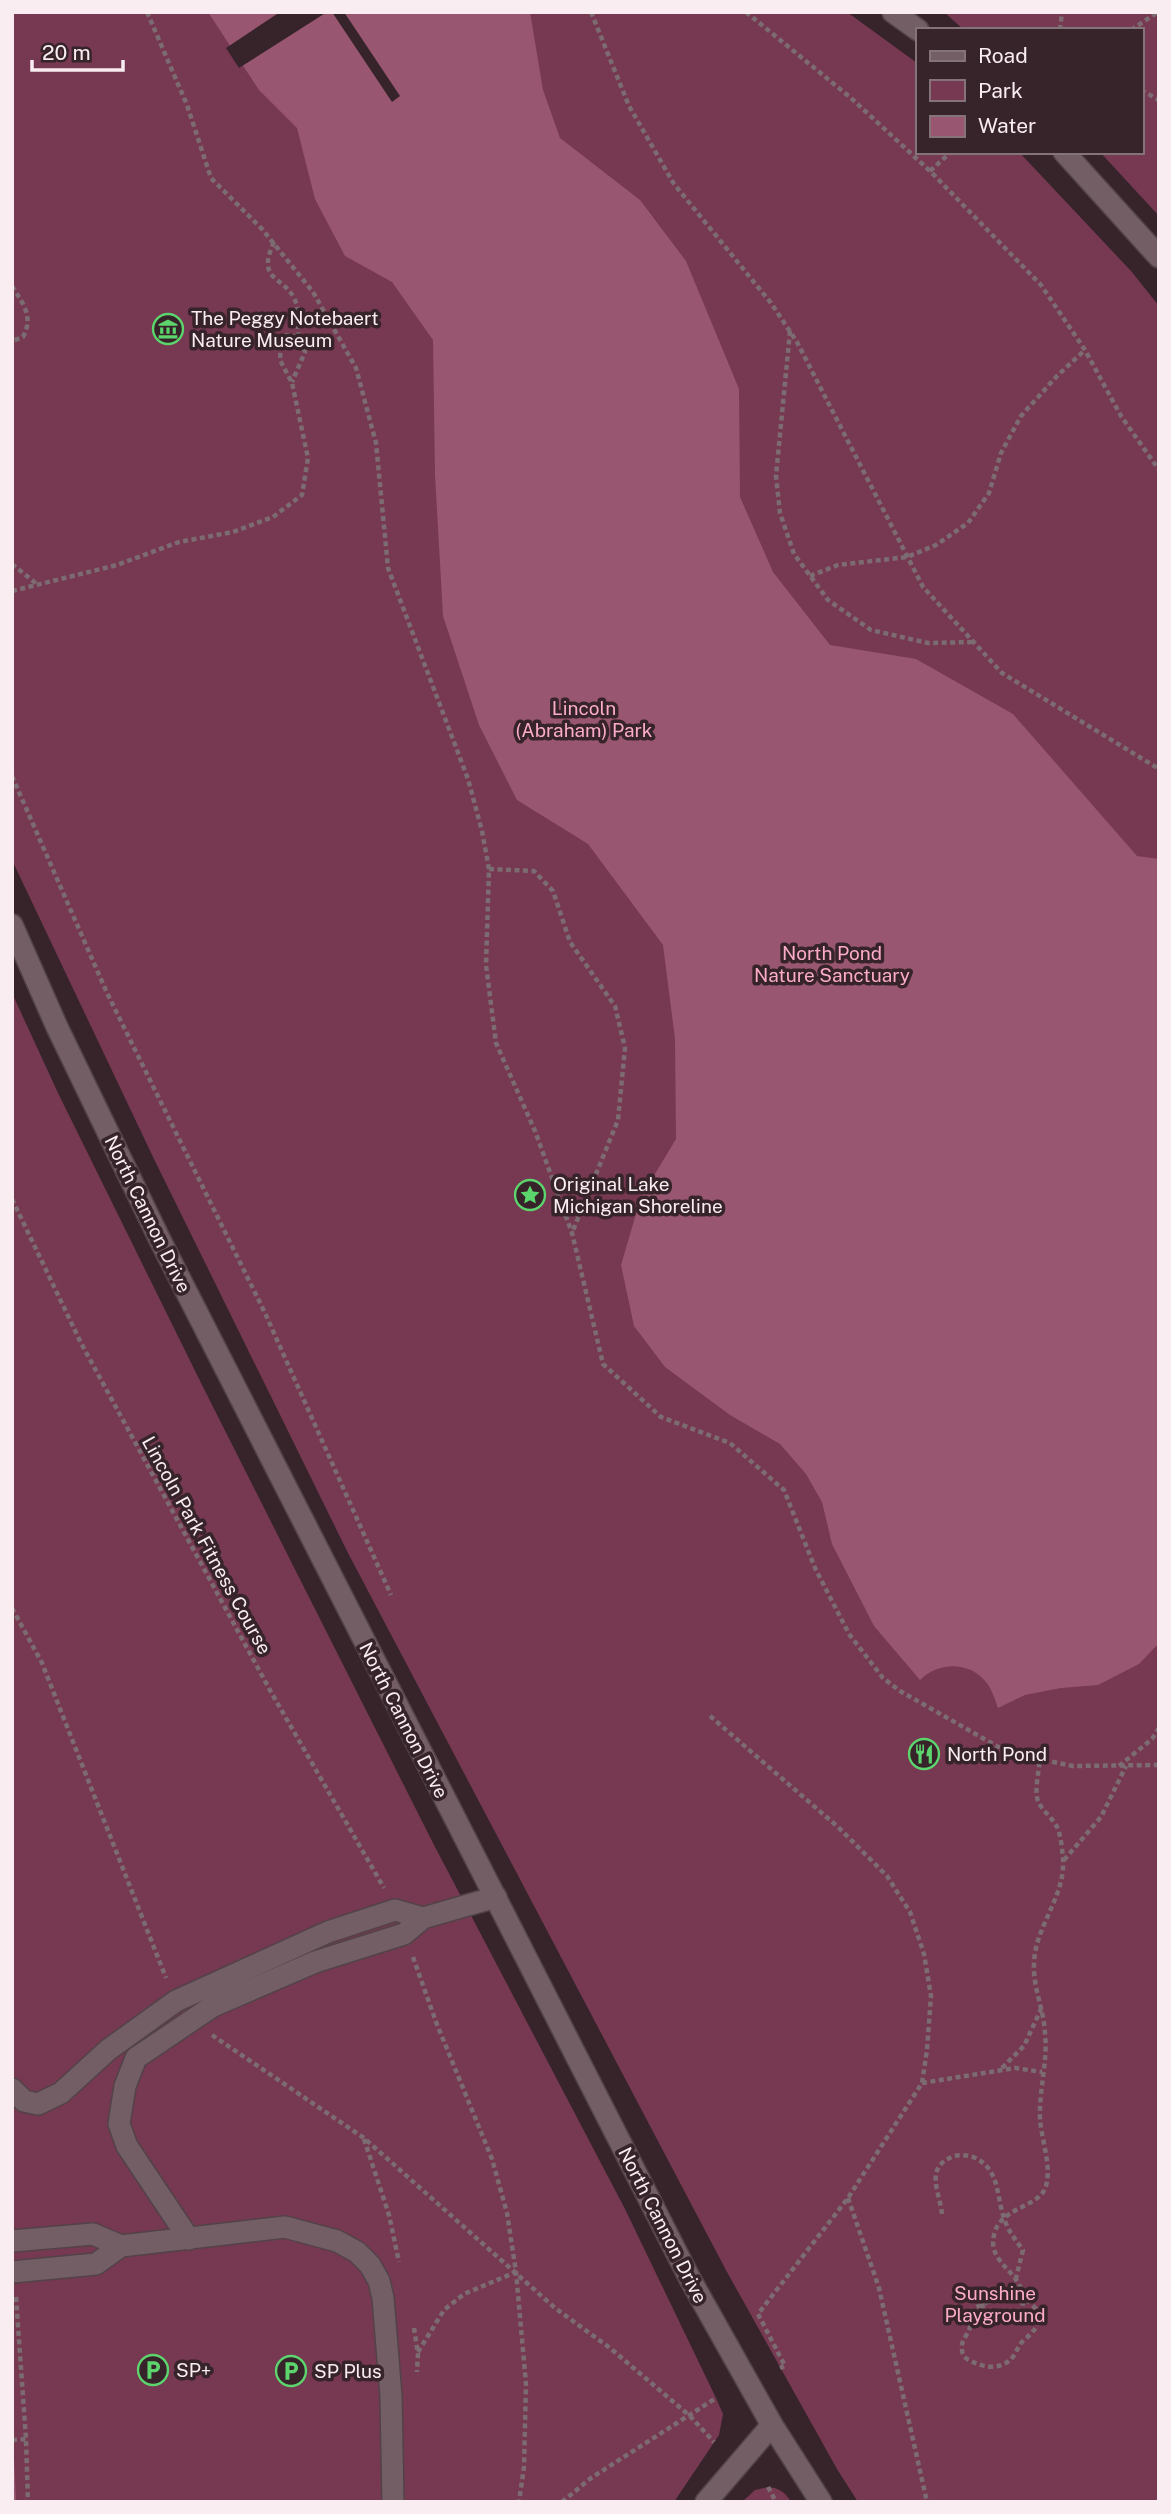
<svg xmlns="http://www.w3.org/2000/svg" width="1171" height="2514" font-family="'Public Sans',sans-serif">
  <rect width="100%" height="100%" fill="#36242a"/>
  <g fill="#773852">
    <polygon points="12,12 847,12 917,63 917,152 1019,152 1131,271 1159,306 1159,2502 858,2502 837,2469 727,2272 348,1553 153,1157 12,860"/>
    <polygon points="944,12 1159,12 1159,216 1100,152 1141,152 1141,30 964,30"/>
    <polygon points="12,993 58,1093 203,1387 434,1845 625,2209 716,2398 723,2414 719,2435 674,2502 12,2502"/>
    <path d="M 768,2487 C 779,2488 785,2492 791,2502 L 742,2502 L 755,2490 Z"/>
  </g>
  <g fill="#995670">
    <path d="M 208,12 L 530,12 L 543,90 L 560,138 L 640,200 L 686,261 L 739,389 L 740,497 L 773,572 L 830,645 L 916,659 L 1013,714 L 1137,856 L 1159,859 L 1159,1643 L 1139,1664 L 1098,1685 L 1061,1688 L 1025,1695 L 998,1708 C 995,1700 992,1689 986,1682 C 969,1661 938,1662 920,1680 L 874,1626 L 832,1544 L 822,1502 L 806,1474 L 780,1444 L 730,1415 L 665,1367 L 634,1326 L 621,1265 L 641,1197 L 676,1139 L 675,1039 L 663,945 L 588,844 L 517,800 L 479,725 L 443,616 L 435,475 L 433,340 L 392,282 L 345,256 L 315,199 L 297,128 L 259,90 Z"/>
    <polygon points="12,2411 16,2502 12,2502"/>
  </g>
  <g fill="#36242a">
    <polygon points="280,12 327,12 239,68 226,48"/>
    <polygon points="332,12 344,12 400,96 392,102"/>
  </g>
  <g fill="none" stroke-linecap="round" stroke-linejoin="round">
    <g stroke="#524348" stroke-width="24">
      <g id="minor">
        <polyline points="893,12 918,30"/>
        <polyline points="1064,152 1159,257"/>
        <polyline points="12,925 57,1027 160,1240 690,2279 772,2425 821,2502"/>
        <polyline points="12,2089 24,2101 38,2104 61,2093 108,2050 176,2001 328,1932 395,1910 423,1918 496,1897"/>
        <polyline points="189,2239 127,2146 119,2124 125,2086 136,2058 213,2006 315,1962 404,1934 423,1918"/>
        <polyline points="12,2241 93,2234 121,2246"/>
        <polyline points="12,2272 96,2264 121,2246 285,2227 337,2241 357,2252 370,2265 379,2281 383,2298 391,2396 393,2502"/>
        <polyline points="706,2502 772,2425"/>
      </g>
    </g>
    <g stroke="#7c6c71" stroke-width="4.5" stroke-dasharray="5 3.5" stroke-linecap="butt">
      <polyline points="147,12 187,105 211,178 262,229 313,292 356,368 376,443 388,568 468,779 482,831 489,869 486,965 496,1043 535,1131 572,1233 603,1364 661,1417 730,1443 784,1490 815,1568 849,1634 883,1678 900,1691 1009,1753 1073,1766 1159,1765"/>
      <polyline points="591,12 629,106 674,184 771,303 797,342 923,587 1002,673 1159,769"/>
      <polyline points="746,12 851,98 930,171 1041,285 1085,350 1121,416 1159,470"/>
      <polyline points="1060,30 1062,12"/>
      <polyline points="1131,30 1158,12"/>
      <polyline points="1141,90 1159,100"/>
      <polyline points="930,171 951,152"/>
      <path d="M 274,242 C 256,281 282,275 294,298 C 301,311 296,323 299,336 C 300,341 303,347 305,352 L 292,382"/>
      <path d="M 12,286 C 23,304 34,316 23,337 L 12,341"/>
      <polyline points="790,331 776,476 780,513 794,554 828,600 871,630 928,643 973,642"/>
      <polyline points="12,564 38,585"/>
      <polyline points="810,576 838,565 907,557 936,545 968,523 989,493 1001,453 1021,416 1057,376 1085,350"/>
      <polyline points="12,591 117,565 179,542 233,532 273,517 302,495 308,458 292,383 280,360 281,336 289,335 299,337"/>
      <polyline points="12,776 107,993 265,1313 391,1595"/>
      <polyline points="489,869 534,871 553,891 570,942 615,1006 625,1048 618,1120 572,1233"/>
      <polyline points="12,1199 81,1343 271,1692 384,1888"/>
      <polyline points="12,1608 42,1663 166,1978"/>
      <polyline points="710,1716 838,1827 887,1876 910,1912 924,1954 931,1996 927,2050 922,2083 848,2198 758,2314 785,2366 780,2368"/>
      <polyline points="1119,1766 1152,1739 1159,1728"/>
      <polyline points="1064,1860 1101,1817 1126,1766"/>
      <polyline points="413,1957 436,2022 492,2159 507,2213 516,2272 526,2384 524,2467 519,2502"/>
      <polyline points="212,2035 364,2138 555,2308 610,2348 690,2416 714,2442"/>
      <polyline points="1002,2068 1024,2046 1041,2009"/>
      <polyline points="922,2083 1015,2068 1042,2072"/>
      <polyline points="364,2139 389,2215 399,2262"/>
      <polyline points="848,2198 879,2288 927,2502"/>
      <path d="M 942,2214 C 940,2193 924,2168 952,2157 C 959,2154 966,2155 973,2157 C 1000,2168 996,2195 1004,2218 C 1008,2231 1015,2239 1023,2250 L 1016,2278"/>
      <path d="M 1020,2288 L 974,2308 C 971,2317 972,2326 967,2334 C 964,2339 961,2343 962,2349 C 962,2356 966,2359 971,2361 C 984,2368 1002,2370 1012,2358 C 1017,2352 1018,2345 1024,2340 C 1043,2324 1045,2313 1024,2298"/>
      <polyline points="16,2297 26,2439 28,2502"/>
      <path d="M 981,2304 C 992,2322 1024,2323 1023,2299 C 1023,2272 987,2264 994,2235 C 1000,2206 1040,2208 1046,2186 C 1052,2165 1041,2139 1040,2118 C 1039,2089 1048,2061 1045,2033 C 1044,2010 1033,1988 1034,1965 C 1034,1927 1066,1897 1063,1858 C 1062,1849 1061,1835 1057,1827 C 1053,1818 1042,1811 1038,1801 C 1034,1791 1039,1771 1040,1759"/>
      <polyline points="414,2328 418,2354 417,2372"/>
      <polyline points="418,2352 444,2310 464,2294 516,2272"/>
      <polyline points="12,2440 26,2439"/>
      <polyline points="768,2487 776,2502"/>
      <polyline points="562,2502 591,2478 716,2398"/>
    </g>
    <use href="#minor" stroke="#735e65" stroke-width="21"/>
  </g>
  <defs>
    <g id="museum-ring" transform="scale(1.575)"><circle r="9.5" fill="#36242a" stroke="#5cd56d" stroke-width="1.5"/><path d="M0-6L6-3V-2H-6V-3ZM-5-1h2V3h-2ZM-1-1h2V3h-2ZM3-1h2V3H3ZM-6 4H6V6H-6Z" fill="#5cd56d"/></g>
    <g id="sight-ring" transform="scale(1.575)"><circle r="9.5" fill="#36242a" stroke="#5cd56d" stroke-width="1.5"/><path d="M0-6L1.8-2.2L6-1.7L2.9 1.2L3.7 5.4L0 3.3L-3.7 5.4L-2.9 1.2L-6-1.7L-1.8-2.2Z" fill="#5cd56d"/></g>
    <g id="restaurant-ring" transform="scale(1.575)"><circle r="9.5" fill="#36242a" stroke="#5cd56d" stroke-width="1.5"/><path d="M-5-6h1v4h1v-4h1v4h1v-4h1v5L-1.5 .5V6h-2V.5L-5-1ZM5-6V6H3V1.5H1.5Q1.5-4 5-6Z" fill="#5cd56d"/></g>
    <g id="parking-ring" transform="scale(1.575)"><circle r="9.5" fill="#36242a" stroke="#5cd56d" stroke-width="1.5"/><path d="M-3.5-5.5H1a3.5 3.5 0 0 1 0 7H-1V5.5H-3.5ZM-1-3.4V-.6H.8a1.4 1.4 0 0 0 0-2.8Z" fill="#5cd56d"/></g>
  </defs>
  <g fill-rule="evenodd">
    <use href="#museum-ring" x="168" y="329"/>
    <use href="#sight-ring" x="530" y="1195"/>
    <use href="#restaurant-ring" x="924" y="1754"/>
    <use href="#parking-ring" x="153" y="2370"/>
    <use href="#parking-ring" x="291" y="2371"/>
  </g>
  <g text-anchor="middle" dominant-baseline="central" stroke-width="7" stroke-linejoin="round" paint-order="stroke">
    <g font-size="19" fill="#f9edf1" stroke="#36242a" text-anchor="start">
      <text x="191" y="318">The Peggy Notebaert<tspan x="191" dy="22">Nature Museum</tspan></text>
      <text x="553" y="1184">Original Lake<tspan x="553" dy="22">Michigan Shoreline</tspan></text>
      <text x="947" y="1754">North Pond</text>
      <text x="176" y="2370">SP+</text>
      <text x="314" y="2371">SP Plus</text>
    </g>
    <g font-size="19" fill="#fcacc9" stroke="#36242a">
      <text x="584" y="708">Lincoln<tspan x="584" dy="22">(Abraham) Park</tspan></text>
      <text x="832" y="953">North Pond<tspan x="832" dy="22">Nature Sanctuary</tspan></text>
      <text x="995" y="2293">Sunshine<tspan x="995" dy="22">Playground</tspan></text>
    </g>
    <g font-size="19" fill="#f9edf1" stroke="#36242a">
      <text transform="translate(148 1214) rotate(64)">North Cannon Drive</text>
      <text transform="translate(207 1545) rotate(61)">Lincoln Park Fitness Course</text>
      <text transform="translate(404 1720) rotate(63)">North Cannon Drive</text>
      <text transform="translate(663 2225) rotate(63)">North Cannon Drive</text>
    </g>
  </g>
  <rect width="1171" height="2514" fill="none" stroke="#f9edf1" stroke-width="28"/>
  <rect x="916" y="28" width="228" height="126" fill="#36242a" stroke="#84747a" stroke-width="2"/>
  <rect x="930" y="51" width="35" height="10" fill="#735e65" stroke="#84747a" stroke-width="2"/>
  <text x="978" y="63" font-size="21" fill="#f9edf1">Road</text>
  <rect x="930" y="80" width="35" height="21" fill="#773852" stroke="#84747a" stroke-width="2"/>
  <text x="978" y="98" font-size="21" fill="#f9edf1">Park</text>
  <rect x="930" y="116" width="35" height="21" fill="#995670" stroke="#84747a" stroke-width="2"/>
  <text x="978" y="133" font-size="21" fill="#f9edf1">Water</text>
  <path d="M32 60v10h91v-10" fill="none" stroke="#f9edf1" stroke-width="3.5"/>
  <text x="42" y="60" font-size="21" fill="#f9edf1" stroke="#36242a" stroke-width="5" paint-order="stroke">20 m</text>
</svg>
